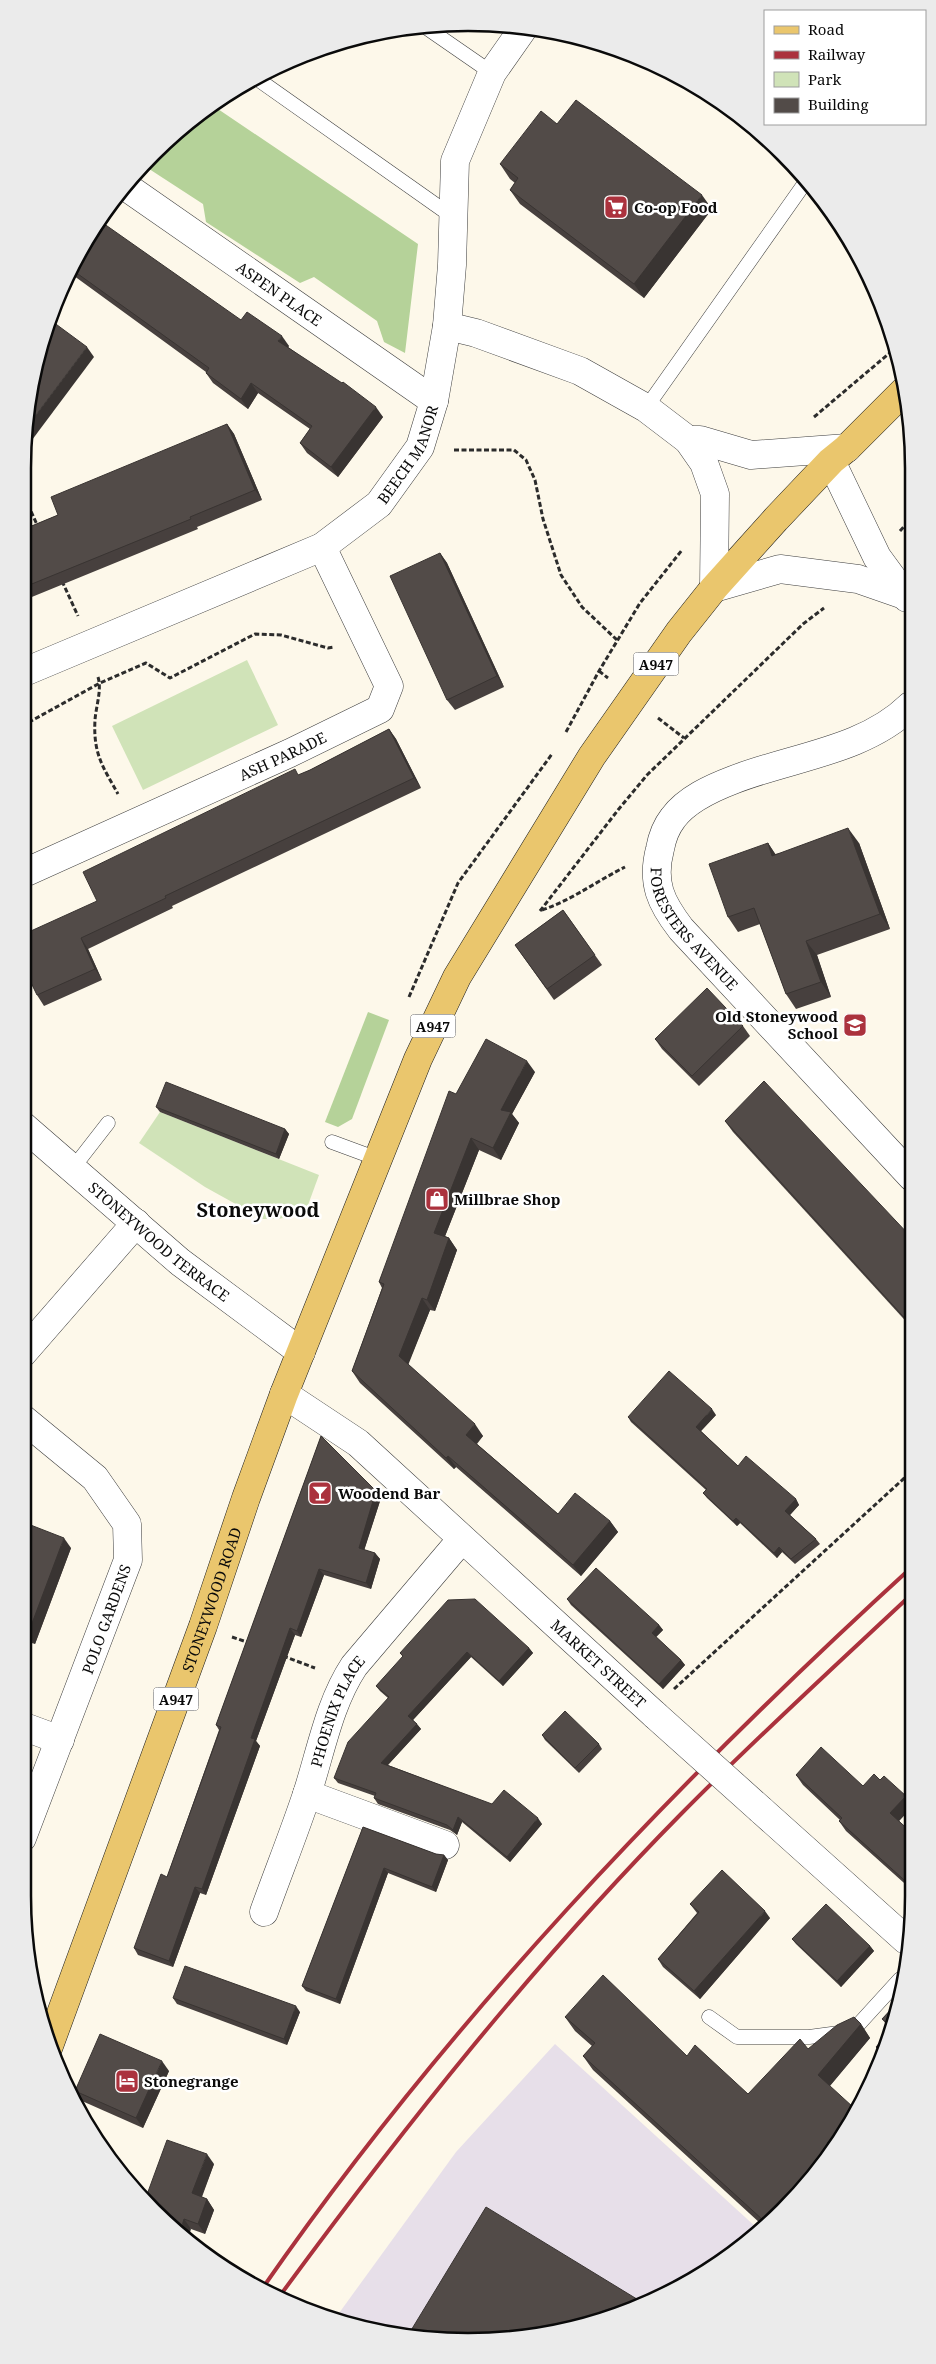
<svg xmlns="http://www.w3.org/2000/svg" width="936" height="2364" font-family="'Noto Serif',serif">
  <rect width="100%" height="100%" fill="#fdf8ea"/>
  <polygon fill="#e7dfe9" points="555,2044 757,2228 715,2267 639,2307 410,2338 334,2320 456,2152"/>
  <g fill="#d0e3b8">
    <polygon points="247,660 278,725 143,790 112,726"/>
    <polygon points="160,1112 319,1175 308,1205 293,1216 278,1219 263,1219 205,1187 139,1143"/>
  </g>
  <g fill="#b5d299">
    <polygon points="212,105 418,244 405,353 384,342 377,321 314,277 300,283 206,222 203,204 143,165 197,115"/>
    <polygon points="368,1012 389,1020 352,1119 338,1127 325,1122"/>
  </g>
  <g fill="none" stroke-linecap="round" stroke-linejoin="round">
    <g stroke="#3d3d3d" stroke-width="15">
      <g id="lane">
        <polyline points="424,26 492,73"/>
        <polyline points="256,78 453,217"/>
        <polyline points="646,408 807,180"/>
        <polyline points="332,1142 378,1159"/>
        <polyline points="73,1168 108,1123"/>
        <polyline points="709,2017 737,2037 809,2037 839,2033 859,2024 900,1979"/>
      </g>
    </g>
    <g stroke="#3d3d3d" stroke-width="29">
      <g id="street">
        <path id="s1" d="M 125,186 L 434,401"/>
        <polyline points="447,326 476,333 580,371 646,408 688,440 704,463 715,494 714,588 780,569 858,579 904,595"/>
        <polyline points="688,440 700,440 751,455 847,448"/>
        <polyline points="831,461 877,557 907,598"/>
        <path id="s2" d="M 22,673 L 322,547 L 379,504 L 420,447 L 434,401 L 447,326 L 452,265 L 455,161 L 492,73 L 525,26"/>
        <path id="s3" d="M 910,706 C 864,751 791,757 733,780 C 712,788 687,799 673,818 C 666,827 662,838 660,849 C 651,883 661,903 681,929 L 912,1177"/>
        <path id="s4" d="M 22,874 L 290,753 L 380,709 L 389,686 L 322,547"/>
        <path id="s5" d="M 22,1125 L 180,1262 L 301,1352"/>
        <polyline points="22,1354 136,1223"/>
        <path id="s6" d="M 284,1394 L 358,1443 L 655,1715"/>
        <polyline points="22,1418 95,1478 127,1524 128,1560 22,1838"/>
        <polyline points="22,1726 60,1740"/>
        <polyline points="307,1794 445,1845"/>
        <polyline points="761,1810 906,1940"/>
        <path id="s7" d="M 264,1912 C 278,1873 294,1833 307,1794 C 321,1751 329,1704 354,1666 L 461,1540"/>
      </g>
    </g>
    <g stroke="#1b1b1b" stroke-width="29">
      <g id="primary">
        <path id="s8" d="M 49,2046 L 203,1626 L 246,1498 L 284,1394 L 418,1059 L 457,977 L 592,756 L 679,632 L 714,588 L 776,519 L 831,461 L 847,448 L 904,391"/>
      </g>
    </g>
    <g stroke="#2c2c2c" stroke-width="3" stroke-dasharray="5 2.5" stroke-linecap="butt">
      <polyline points="814,417 892,351"/>
      <polyline points="454,450 514,450 526,460 535,480 543,519 561,575 582,607 617,640"/>
      <polyline points="22,491 38,527"/>
      <polyline points="900,531 910,520"/>
      <polyline points="62,581 78,616"/>
      <polyline points="599,671 608,678"/>
      <path d="M 98,677 C 102,690 96,706 95,720 C 93,754 103,767 118,794"/>
      <polyline points="658,718 684,738"/>
      <polyline points="22,726 100,683 146,663 170,678 255,634 281,635 328,648 334,647"/>
      <polyline points="566,732 599,671 640,603 682,550"/>
      <path d="M 542,910 C 572,900 597,881 625,867"/>
      <polyline points="540,911 618,810 647,775 803,624 824,608"/>
      <polyline points="409,997 458,883 552,754"/>
      <polyline points="232,1637 250,1643"/>
      <polyline points="283,1656 315,1668"/>
      <polyline points="674,1689 912,1471"/>
    </g>
    <use href="#lane" stroke="#fff" stroke-width="14"/>
    <use href="#street" stroke="#fff" stroke-width="28"/>
    <use href="#primary" stroke="#eac66d" stroke-width="28"/>
    <g stroke="#ab323d" stroke-width="4">
      <path d="M 262,2289 C 447,2022 673,1785 913,1566"/>
      <path d="M 279,2297 C 403,2128 534,1963 681,1814 C 756,1738 835,1666 913,1593"/>
    </g>
    <g stroke="#3d3d3d" stroke-width="29" stroke-linecap="butt">
      <polyline id="street-bridge" points="655,1715 761,1810"/>
    </g>
    <use href="#street-bridge" stroke="#fff" stroke-width="28"/>
  </g>
  <g fill="#47403e">
    <polygon points="557,124 712,209 644,298 520,204 510,190 515,183 510,179 500,164"/>
    <polygon points="82,246 241,320 289,346 288,347 383,417 338,477 307,453 300,443 310,429 258,393 248,409 213,383 206,373 206,372 70,273"/>
    <polygon points="227,424 234,434 262,500 197,527 198,529 22,601 22,530 58,515"/>
    <polygon points="440,553 447,563 504,687 455,710 447,700"/>
    <polygon points="389,729 396,739 421,788 172,906 173,908 88,949 102,980 44,1006 37,995 97,901 299,775 310,770"/>
    <polygon points="768,843 775,854 859,843 890,929 817,955 831,997 796,1009 786,994 760,924 738,932 728,917"/>
    <polygon points="563,910 602,965 554,1000 515,945"/>
    <polygon points="743,1026 750,1036 699,1086 662,1049 655,1039"/>
    <polygon points="535,1072 512,1114 519,1123 501,1160 479,1150 445,1236 449,1238 457,1250 435,1311 430,1310 408,1364 483,1436 477,1444 558,1514 610,1521 618,1532 581,1576 456,1467 454,1469 360,1383 352,1371 382,1288 379,1282 456,1094"/>
    <polygon points="156,1107 285,1129 289,1134 279,1159 160,1112"/>
    <polygon points="725,1121 912,1238 912,1328 733,1132"/>
    <polygon points="716,1415 701,1431 738,1466 796,1499 799,1505 790,1515 816,1539 820,1544 795,1564 782,1552 777,1558 740,1523 737,1526 707,1498 703,1493 706,1490 631,1422 628,1417"/>
    <polygon points="321,1436 376,1491 381,1498 364,1550 375,1553 380,1559 371,1589 324,1575 301,1637 295,1635 256,1741 260,1746 206,1895 200,1893 173,1967 138,1955 134,1948 167,1877 219,1730 216,1725"/>
    <polygon points="22,1538 71,1548 35,1644 22,1640"/>
    <polygon points="567,1599 659,1625 663,1630 656,1637 681,1660 685,1665 663,1689 571,1605"/>
    <polygon points="529,1648 533,1653 503,1686 471,1657 413,1720 421,1729 388,1765 542,1824 510,1862 462,1822 457,1835 450,1830 378,1804 374,1798 375,1796 338,1783 334,1778 388,1698 380,1691 376,1686 403,1657 400,1653"/>
    <polygon points="542,1735 599,1744 602,1749 579,1773 545,1740"/>
    <polygon points="796,1775 863,1786 880,1780 906,1796 913,1806 899,1821 913,1834 913,1891 846,1831 839,1821 840,1820 803,1785"/>
    <polygon points="363,1827 436,1854 444,1855 448,1860 436,1892 388,1873 340,2004 306,1991 302,1986"/>
    <polygon points="690,1904 770,1918 700,1999 663,1967 658,1959 697,1913"/>
    <polygon points="792,1939 870,1946 874,1951 841,1987 796,1944"/>
    <polygon points="173,1998 300,2012 287,2045 177,2004"/>
    <polygon points="896,2004 892,2029 886,2024 882,2019"/>
    <polygon points="565,2017 687,2056 748,2094 808,2049 861,2024 870,2038 830,2086 822,2167 761,2224 593,2070 583,2056 592,2046 575,2031"/>
    <polygon points="169,2071 143,2128 82,2101 75,2091"/>
    <polygon points="214,2164 202,2197 207,2199 214,2210 205,2234 191,2229 145,2200"/>
  </g>
  <g fill="#393432">
    <polygon points="702,195 712,209 644,298 634,284"/>
    <polygon points="282,336 289,346 285,351 278,341"/>
    <polygon points="87,347 94,357 29,444 27,441 30,423"/>
    <polygon points="251,383 258,393 248,409 241,399"/>
    <polygon points="376,407 383,417 338,477 331,467"/>
    <polygon points="227,424 234,434 262,500 255,490"/>
    <polygon points="440,553 447,563 504,687 497,676"/>
    <polygon points="389,729 396,739 421,788 414,778"/>
    <polygon points="848,828 859,843 890,929 880,914"/>
    <polygon points="768,843 778,858 772,856"/>
    <polygon points="81,938 88,949 102,980 95,969"/>
    <polygon points="806,941 817,955 831,997 821,982"/>
    <polygon points="527,1061 535,1072 512,1114 519,1123 501,1160 493,1148 501,1110"/>
    <polygon points="285,1129 289,1134 279,1159 276,1154"/>
    <polygon points="471,1138 479,1150 442,1244 434,1233"/>
    <polygon points="449,1238 457,1250 435,1311 427,1300"/>
    <polygon points="422,1298 430,1310 407,1368 399,1356"/>
    <polygon points="712,1409 716,1415 700,1432 696,1427"/>
    <polygon points="475,1424 483,1436 474,1446 466,1435"/>
    <polygon points="448,1456 456,1467 454,1469 446,1458"/>
    <polygon points="376,1491 381,1498 363,1554 359,1548"/>
    <polygon points="796,1499 799,1505 789,1516 785,1511"/>
    <polygon points="736,1518 740,1523 737,1526 733,1521"/>
    <polygon points="610,1521 618,1532 581,1576 573,1565"/>
    <polygon points="64,1538 71,1548 35,1644 28,1634"/>
    <polygon points="779,1547 782,1552 777,1558 774,1553"/>
    <polygon points="375,1553 380,1559 371,1589 366,1583"/>
    <polygon points="319,1569 324,1575 301,1637 297,1631"/>
    <polygon points="659,1625 663,1630 655,1638 652,1633"/>
    <polygon points="290,1628 295,1635 256,1741 260,1746 206,1895 202,1889 251,1738"/>
    <polygon points="529,1648 533,1653 503,1686 499,1681"/>
    <polygon points="467,1652 471,1657 412,1721 408,1716"/>
    <polygon points="681,1660 685,1665 663,1689 659,1684"/>
    <polygon points="417,1724 421,1729 385,1768 381,1763"/>
    <polygon points="906,1796 913,1806 897,1823 890,1813"/>
    <polygon points="458,1817 462,1822 457,1835 453,1830"/>
    <polygon points="538,1818 542,1824 510,1862 507,1857"/>
    <polygon points="444,1855 448,1860 436,1892 432,1887"/>
    <polygon points="384,1868 388,1873 340,2004 336,1999"/>
    <polygon points="195,1887 200,1893 173,1967 169,1961"/>
    <polygon points="765,1911 770,1918 700,1999 694,1991"/>
    <polygon points="870,1946 874,1951 841,1987 837,1981"/>
    <polygon points="296,2006 300,2012 287,2045 284,2039"/>
    <polygon points="861,2024 870,2038 827,2089 818,2075"/>
    <polygon points="162,2061 169,2071 143,2128 136,2118"/>
    <polygon points="845,2122 831,2149 827,2143"/>
    <polygon points="207,2154 214,2164 199,2203 192,2193"/>
    <polygon points="207,2199 214,2210 205,2234 198,2224"/>
    <polygon points="184,2219 191,2229 189,2236 181,2229"/>
  </g>
  <g fill="#524b48" stroke="#393432">
    <polygon points="576,100 702,195 634,284 510,190 518,178 500,164 541,111 557,124"/>
    <polygon points="100,221 241,320 247,312 282,336 278,341 342,383 343,382 376,407 331,467 300,443 312,426 251,383 241,399 206,373 209,368 71,269 82,246"/>
    <polygon points="49,319 87,347 30,423 46,325"/>
    <polygon points="227,424 255,490 190,517 191,519 22,588 22,530 58,515 51,497"/>
    <polygon points="440,553 497,676 447,700 390,576"/>
    <polygon points="389,729 414,778 165,896 166,898 81,938 95,969 37,995 22,964 22,935 97,901 83,872 295,769 298,775 310,770"/>
    <polygon points="848,828 880,914 806,941 821,982 786,994 754,908 728,917 709,864 768,843 772,856"/>
    <polygon points="563,910 595,955 547,989 515,945"/>
    <polygon points="707,988 743,1026 692,1076 655,1039"/>
    <polygon points="486,1039 527,1061 501,1110 511,1112 493,1148 471,1138 434,1233 449,1238 427,1300 422,1298 399,1356 475,1424 466,1435 558,1514 575,1493 610,1521 573,1565 448,1456 446,1458 352,1371 384,1284 379,1282 449,1091 456,1094"/>
    <polygon points="764,1081 912,1238 912,1326 725,1121"/>
    <polygon points="166,1082 285,1129 276,1154 156,1107"/>
    <polygon points="669,1371 712,1409 696,1427 738,1466 746,1456 796,1499 785,1511 816,1539 791,1559 779,1547 774,1553 736,1518 733,1521 703,1493 707,1489 628,1417"/>
    <polygon points="321,1436 376,1491 359,1548 375,1553 366,1583 319,1569 297,1631 290,1628 251,1738 255,1739 202,1889 195,1887 169,1961 134,1948 161,1874 167,1877 221,1727 216,1725"/>
    <polygon points="28,1524 64,1538 28,1634 22,1632 22,1538"/>
    <polygon points="596,1568 659,1625 652,1633 681,1660 659,1684 567,1599"/>
    <polygon points="475,1599 529,1648 499,1681 467,1652 408,1716 417,1724 381,1763 492,1804 504,1790 538,1818 507,1857 458,1817 453,1830 447,1825 374,1798 376,1793 334,1778 348,1742 389,1697 376,1686 403,1656 400,1653 448,1600"/>
    <polygon points="565,1711 599,1744 575,1768 542,1735"/>
    <polygon points="821,1747 863,1786 874,1774 880,1780 884,1776 906,1796 890,1813 913,1834 913,1888 839,1821 842,1818 796,1775"/>
    <polygon points="363,1827 436,1854 444,1855 432,1887 384,1868 336,1999 302,1986"/>
    <polygon points="722,1870 765,1911 694,1991 658,1959 699,1912 690,1904"/>
    <polygon points="826,1904 870,1946 837,1981 792,1939"/>
    <polygon points="185,1966 296,2006 284,2039 173,1998"/>
    <polygon points="603,1975 687,2056 695,2045 748,2094 800,2039 808,2049 837,2025 854,2017 861,2024 818,2075 853,2107 845,2122 827,2143 832,2148 822,2167 764,2221 583,2056 595,2043 565,2017"/>
    <polygon points="896,2004 892,2027 882,2019"/>
    <polygon points="891,2030 890,2039 882,2053 876,2047"/>
    <polygon points="100,2034 162,2061 136,2118 75,2091"/>
    <polygon points="167,2140 207,2154 192,2193 207,2199 198,2224 184,2219 181,2229 145,2200"/>
    <polygon points="486,2207 645,2304 639,2307 555,2333 410,2338 407,2337"/>
  </g>
  <defs>
    <g id="supermarket-square" transform="scale(1.25)"><rect x="-9" y="-9" width="18" height="18" rx="4" fill="#ab323d" stroke="#fff"/><path d="M-6-5.5h2.5l.6 2H6L4.5 2H-2.5L-4.4-4H-6ZM-1.5 3.2a1.3 1.3 0 1 0 .1 0ZM3 3.2a1.3 1.3 0 1 0 .1 0Z" fill="#fff"/></g>
    <g id="school-square" transform="scale(1.25)"><rect x="-9" y="-9" width="18" height="18" rx="4" fill="#ab323d" stroke="#fff"/><path d="M0-5L7-2L0 1L-7-2ZM-4 1L0 2.5L4 1V4Q0 6-4 4Z" fill="#fff"/></g>
    <g id="shop-square" transform="scale(1.25)"><rect x="-9" y="-9" width="18" height="18" rx="4" fill="#ab323d" stroke="#fff"/><path d="M-5-2.5h2.3a2.7 3.5 0 0 1 5.4 0H5L5.5 6h-11ZM-1.5-2.5h3a1.5 2.3 0 0 0-3 0Z" fill="#fff"/></g>
    <g id="bar-square" transform="scale(1.25)"><rect x="-9" y="-9" width="18" height="18" rx="4" fill="#ab323d" stroke="#fff"/><path d="M-6-5H6L.8 .8V4.5H3.5V6h-7V4.5H-.8V.8Z" fill="#fff"/></g>
    <g id="hotel-square" transform="scale(1.25)"><rect x="-9" y="-9" width="18" height="18" rx="4" fill="#ab323d" stroke="#fff"/><path d="M-6-4.5h1.5V1H6V5H4.5V3h-9V5H-6ZM-4 0a1.8 1.8 0 1 1 3.6 0ZM.5 0V-2.5h3Q6-2.5 6 0Z" fill="#fff"/></g>
  </defs>
  <g fill-rule="evenodd">
    <use href="#supermarket-square" x="616" y="207"/>
    <use href="#school-square" x="855" y="1025"/>
    <use href="#shop-square" x="437" y="1199"/>
    <use href="#bar-square" x="320" y="1493"/>
    <use href="#hotel-square" x="127" y="2081"/>
  </g>
  <g text-anchor="middle" dominant-baseline="central" stroke-width="5" stroke-linejoin="round" paint-order="stroke">
    <g fill="#fff" stroke="#545454" stroke-width="1">
      <rect x="633.5" y="652.5" width="45" height="23" rx="4"/>
      <rect x="410.5" y="1014.5" width="45" height="23" rx="4"/>
      <rect x="153.5" y="1687.5" width="45" height="23" rx="4"/>
    </g>
    <g font-size="14" font-weight="bold" fill="#0a0a0a">
      <text x="656" y="664">A947</text>
      <text x="433" y="1026">A947</text>
      <text x="176" y="1699">A947</text>
    </g>
    <g font-size="15" font-weight="bold" fill="#0a0a0a" stroke="#fff" text-anchor="start">
      <text x="634" y="207">Co-op Food</text>
      <text x="838" y="1016" text-anchor="end">Old Stoneywood<tspan x="838" dy="17">School</tspan></text>
      <text x="454" y="1199">Millbrae Shop</text>
      <text x="338" y="1493">Woodend Bar</text>
      <text x="144" y="2081">Stonegrange</text>
    </g>
    <g font-size="15" fill="#0a0a0a" stroke="#fff">
      <text stroke="none"><textPath href="#s1" startOffset="188">ASPEN PLACE</textPath></text>
      <text stroke="none"><textPath href="#s2" startOffset="455">BEECH MANOR</textPath></text>
      <text stroke="none"><textPath href="#s4" startOffset="286">ASH PARADE</textPath></text>
      <text stroke="none"><textPath href="#s3" startOffset="392">FORESTERS AVENUE</textPath></text>
      <text stroke="none"><textPath href="#s5" startOffset="180">STONEYWOOD TERRACE</textPath></text>
      <text stroke="none"><textPath href="#s8" startOffset="475">STONEYWOOD ROAD</textPath></text>
      <text transform="translate(106 1619) rotate(-70)">POLO GARDENS</text>
      <text stroke="none"><textPath href="#s6" startOffset="415">MARKET STREET</textPath></text>
      <text stroke="none"><textPath href="#s7" startOffset="214">PHOENIX PLACE</textPath></text>
    </g>
    <g font-size="20" font-weight="bold" fill="#0a0a0a" stroke="#fff">
      <text x="258" y="1209">Stoneywood</text>
    </g>
  </g>
  <path d="M0 0H936V2364H0ZM468 31H468A437 437 0 0 1 905 468V1896A437 437 0 0 1 468 2333H468A437 437 0 0 1 31 1896V468A437 437 0 0 1 468 31Z" fill="#ebebeb" fill-rule="evenodd"/>
  <path fill="none" stroke="#0a0a0a" stroke-width="2.5" d="M468 31H468A437 437 0 0 1 905 468V1896A437 437 0 0 1 468 2333H468A437 437 0 0 1 31 1896V468A437 437 0 0 1 468 31Z"/>
  <rect x="764" y="10" width="162" height="115" fill="#ffffff" stroke="#9d9d9d"/>
  <rect x="774" y="26" width="25" height="8" fill="#eac66d" stroke="#9d9d9d"/>
  <text x="808" y="35" font-size="15" fill="#0a0a0a">Road</text>
  <rect x="774" y="51" width="25" height="8" fill="#ab323d" stroke="#9d9d9d"/>
  <text x="808" y="60" font-size="15" fill="#0a0a0a">Railway</text>
  <rect x="774" y="72" width="25" height="15" fill="#d0e3b8" stroke="#9d9d9d"/>
  <text x="808" y="85" font-size="15" fill="#0a0a0a">Park</text>
  <rect x="774" y="98" width="25" height="15" fill="#524b48" stroke="#9d9d9d"/>
  <text x="808" y="110" font-size="15" fill="#0a0a0a">Building</text>
</svg>
